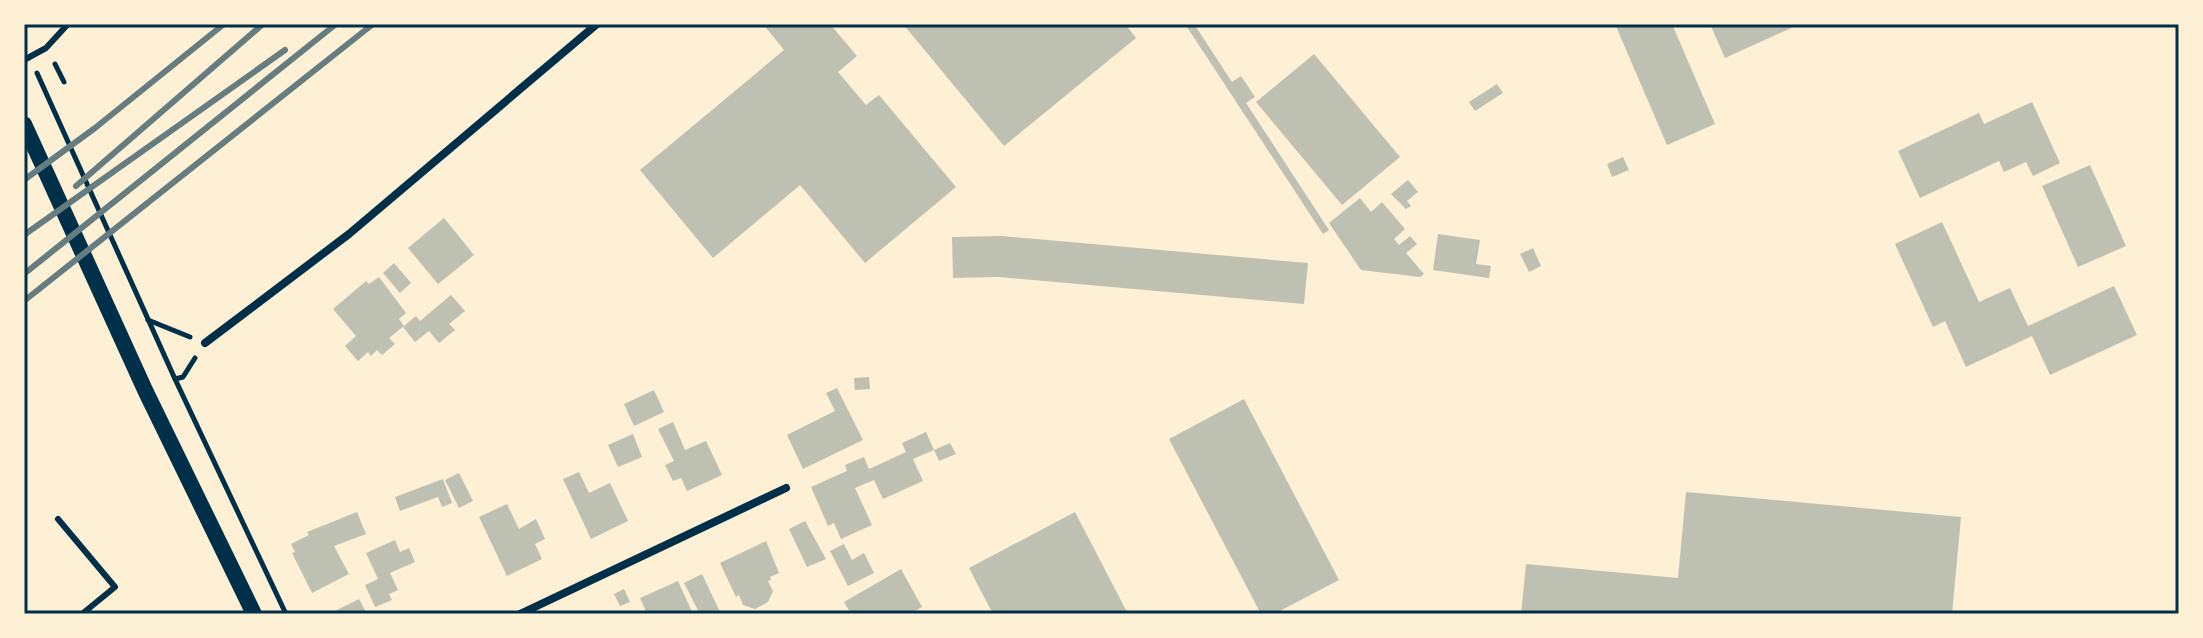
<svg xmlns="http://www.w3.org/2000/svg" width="2203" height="638" font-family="'PT Sans',sans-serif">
  <rect width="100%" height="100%" fill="#fdf0d5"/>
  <g fill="#bec0b2">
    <polygon points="763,24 830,24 857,56 838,72 866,105 879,95 956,187 865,263 800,185 713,258 640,170 784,50"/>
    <polygon points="903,24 1125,24 1136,38 1004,146"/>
    <polygon points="1185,24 1194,24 1232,82 1241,76 1255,97 1246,103 1329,230 1323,234"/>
    <polygon points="1615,24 1672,24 1715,124 1667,145"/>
    <polygon points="1710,24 1800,24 1725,58"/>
    <polygon points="1314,54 1400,157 1342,205 1256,102"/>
    <polygon points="1497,84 1503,93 1475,111 1469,102"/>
    <polygon points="2032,102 2060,163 2033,176 2026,162 2004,172 1999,161 1920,198 1898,151 1979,113 1984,124"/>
    <polygon points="1623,157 1629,170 1612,177 1607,164"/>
    <polygon points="2090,165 2126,246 2078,267 2042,186"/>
    <polygon points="1408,180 1418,192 1407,201 1411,206 1406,209 1391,194"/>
    <polygon points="1360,198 1371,212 1382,202 1405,229 1394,239 1399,245 1410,236 1417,244 1406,253 1424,274 1420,277 1361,270 1329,223"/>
    <polygon points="444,218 474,255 438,284 408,248"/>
    <polygon points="1942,222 1979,302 2010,288 2028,326 2114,286 2137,335 2050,375 2032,336 1966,367 1945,321 1933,327 1895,244"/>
    <polygon points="1438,234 1480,240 1476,264 1491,266 1489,278 1433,270"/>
    <polygon points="1002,236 1308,263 1304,304 998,277 953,278 952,237"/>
    <polygon points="1533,248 1541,266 1529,272 1520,254"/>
    <polygon points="394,263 411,283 400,293 383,273"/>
    <polygon points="379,277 406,313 399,319 404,326 389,338 395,344 382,355 377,350 371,356 368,352 358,361 345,346 356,336 333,309 366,281 369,284"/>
    <polygon points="451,295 465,311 449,324 455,330 439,343 429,331 415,342 403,327 416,316 420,321"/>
    <polygon points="869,377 870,389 855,390 854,378"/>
    <polygon points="837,388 863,440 803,469 787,435 835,411 826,393"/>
    <polygon points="654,390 664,412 634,426 624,404"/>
    <polygon points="1244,399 1339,580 1274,614 1261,614 1169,439"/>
    <polygon points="673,422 685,450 706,441 722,475 687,491 681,478 673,481 665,465 674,461 658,429"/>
    <polygon points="926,432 934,450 913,459 923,481 883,499 874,480 855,488 872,525 841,539 834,523 828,526 811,487 847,471 845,465 864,457 869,469 906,452 902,443"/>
    <polygon points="633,434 642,457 618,467 608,445"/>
    <polygon points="950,443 956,454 939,461 934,450"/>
    <polygon points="579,472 589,493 610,483 628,521 591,539 563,479"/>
    <polygon points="459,473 473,501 459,508 445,480"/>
    <polygon points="443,479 452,503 442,507 438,497 400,511 395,497"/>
    <polygon points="1686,492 1961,517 1952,614 1521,614 1526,564 1678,578"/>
    <polygon points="507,504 519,529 536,519 545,539 535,544 542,559 507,576 479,517"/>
    <polygon points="357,512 366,534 334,546 349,574 312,593 292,553 295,552 291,544 309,535 307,532"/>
    <polygon points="1075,512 1128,614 993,614 969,568"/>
    <polygon points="805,521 826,559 807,567 789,529"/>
    <polygon points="395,540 400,552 409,548 415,562 390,573 398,590 389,594 392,600 375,607 365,585 378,579 366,553"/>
    <polygon points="766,541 779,573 770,577 771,580 768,581 773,591 768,602 755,609 743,605 739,595 736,597 720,563"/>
    <polygon points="844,544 852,560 864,553 874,573 848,586 830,551"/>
    <polygon points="901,569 922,607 909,614 851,614 844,602"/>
    <polygon points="702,574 721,614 700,614 684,583"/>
    <polygon points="678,581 693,614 647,614 640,598"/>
    <polygon points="624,589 630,602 620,606 614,594"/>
    <polygon points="359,599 367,614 329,614"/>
  </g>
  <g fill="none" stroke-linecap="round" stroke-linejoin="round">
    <g stroke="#003049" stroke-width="5">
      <polyline points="55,64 64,82"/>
      <polyline points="37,73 175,379 286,614"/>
      <polyline points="148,320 190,337"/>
      <polyline points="175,379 183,377 195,358"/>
    </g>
    <g stroke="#003049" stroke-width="6">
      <polyline points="24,60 46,48 68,24"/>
      <polyline points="58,519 115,587 82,614"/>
    </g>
    <g stroke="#003049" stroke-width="8">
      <polyline points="205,343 349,234 597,24"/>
      <polyline points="520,614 786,488"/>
    </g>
    <polyline stroke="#003049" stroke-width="16" points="24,124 145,390 254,614"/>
    <g stroke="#657d81" stroke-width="6">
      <polyline points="24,180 95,128 224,24"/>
      <polyline points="76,186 263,24"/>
      <polyline points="24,235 285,50"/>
      <polyline points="24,274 336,24"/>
      <polyline points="24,301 373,24"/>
    </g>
  </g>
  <rect width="2203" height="638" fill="none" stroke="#fdf0d5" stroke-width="52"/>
  <rect x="26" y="26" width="2151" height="586" fill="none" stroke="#003049" stroke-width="3"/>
</svg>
